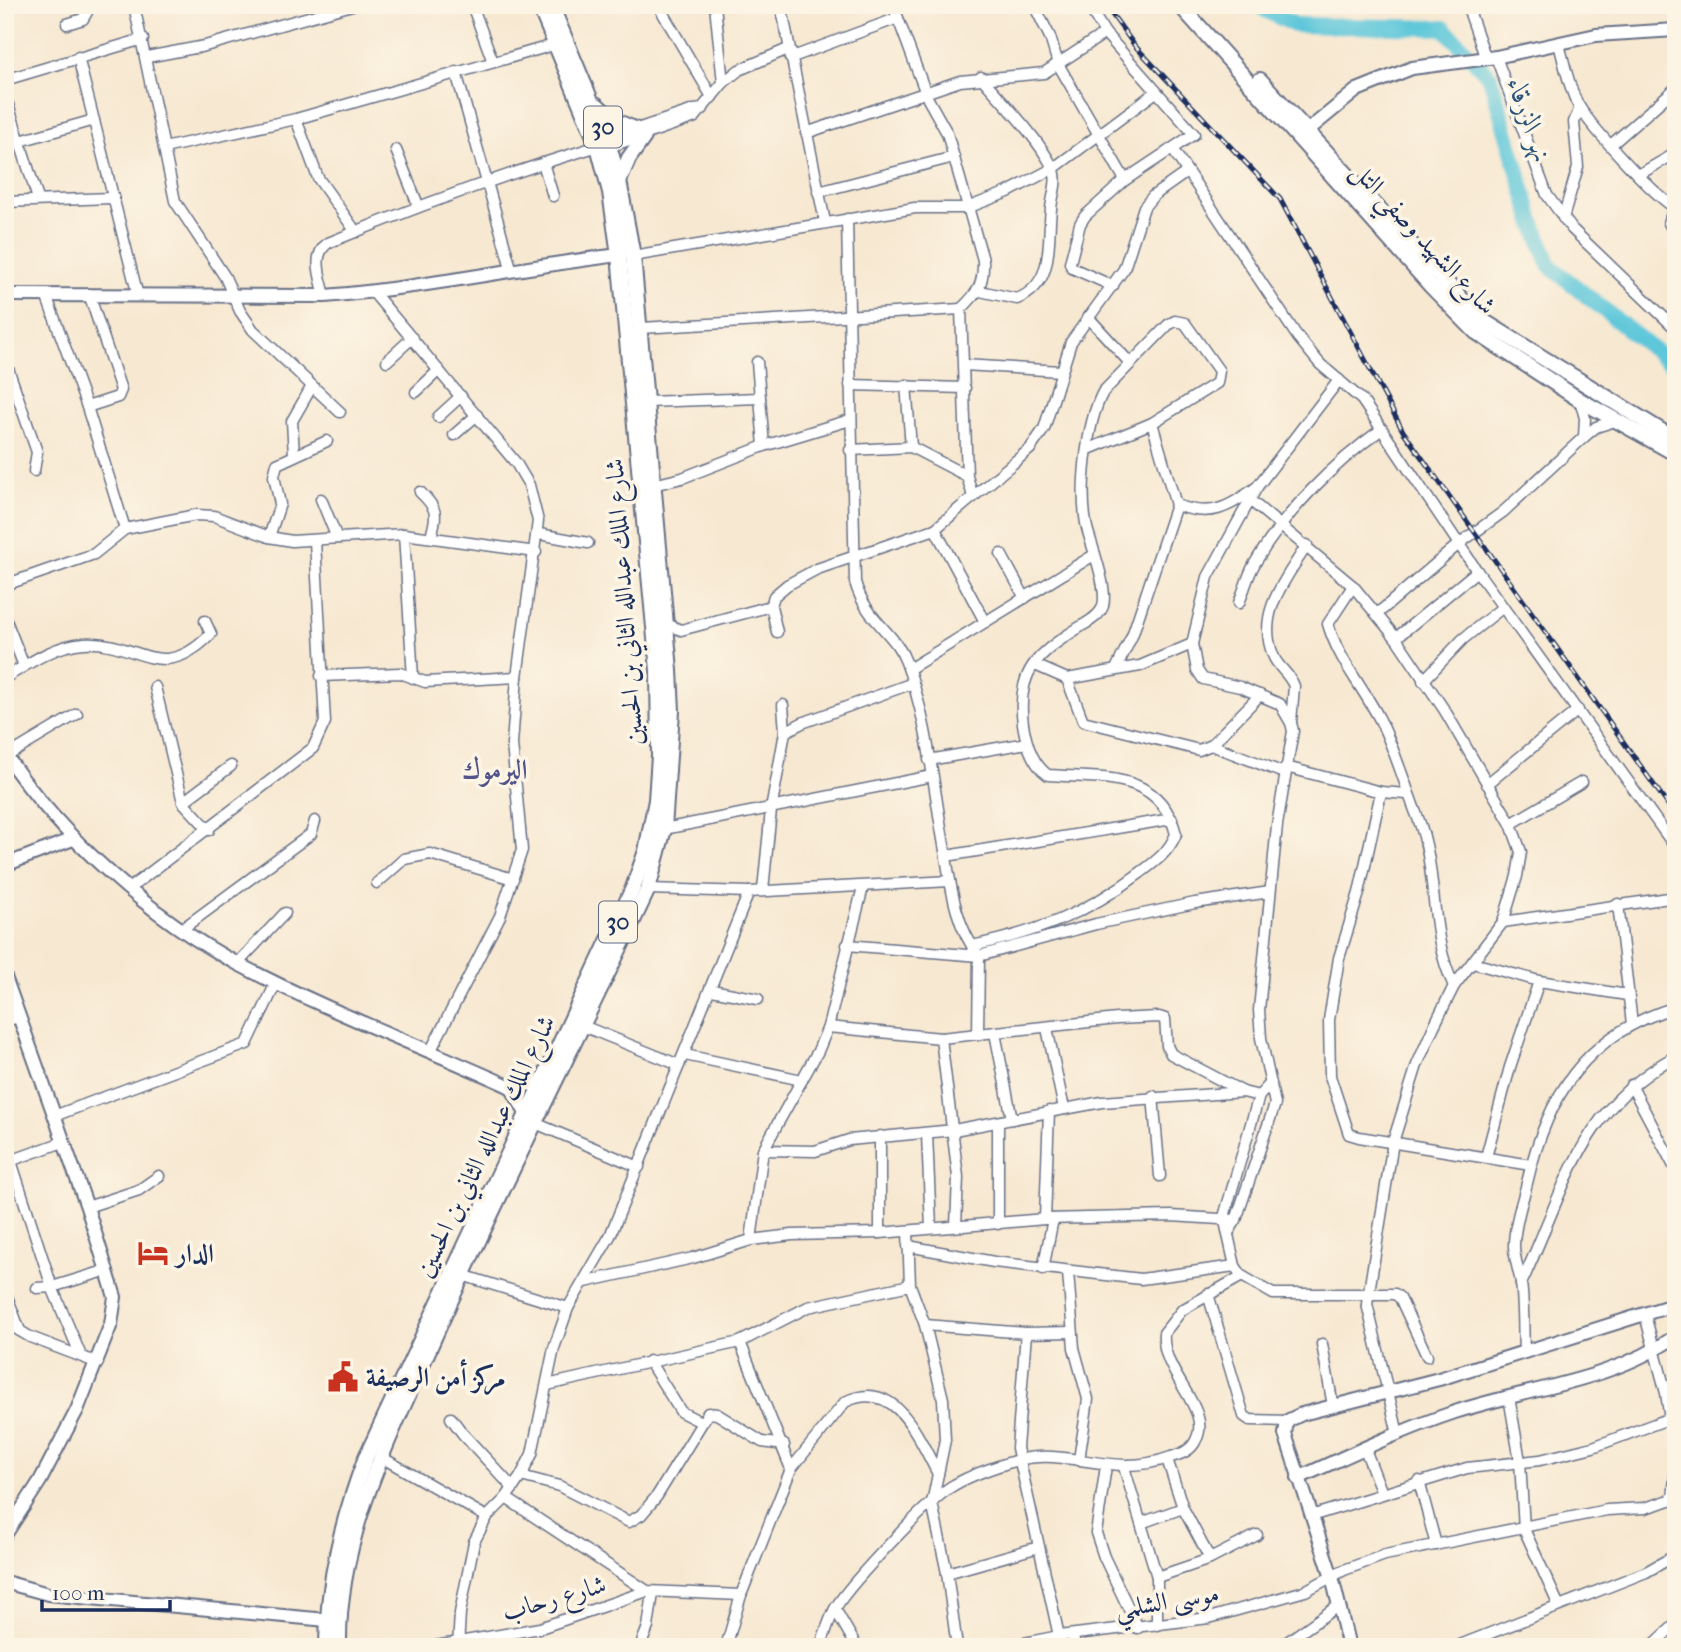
<svg xmlns="http://www.w3.org/2000/svg" width="1681" height="1652" font-family="'IM FELL French Canon',Amiri,serif">
  <rect width="100%" height="100%" fill="#fcf5e5"/>
  <filter id="ink" filterUnits="userSpaceOnUse"><feTurbulence type="fractalNoise" baseFrequency=".0143" numOctaves="2"/><feDisplacementMap in="SourceGraphic" scale="14" xChannelSelector="R" yChannelSelector="G"/><feConvolveMatrix kernelMatrix="1 2 1 2 8 2 1 2 1" color-interpolation-filters="sRGB"/></filter>
  <filter id="wash" filterUnits="userSpaceOnUse"><feTurbulence type="fractalNoise" baseFrequency=".00686" numOctaves="4" result="noise"/><feDisplacementMap in="SourceGraphic" scale="28" xChannelSelector="R" yChannelSelector="G"/><feGaussianBlur stdDeviation="1.57" result="paint"/><feColorMatrix in="noise" values="0 0 0 0 0 0 0 0 0 0 0 0 0 0 0 0 0 1.4 0 .05"/><feComposite in="paint" operator="in"/></filter>
  <g filter="url(#wash)">
    <rect width="100%" height="100%" fill="#f7e8d1"/>
    <g fill="none" stroke-linecap="round" stroke-linejoin="round">
      <polyline stroke="#5ec7da" stroke-width="16" points="1263,5 1265,10 1295,25 1444,28 1490,77 1532,219 1550,266 1676,368"/>
    </g>
  </g>
  <g filter="url(#ink)">
    <g fill="none" stroke-linecap="round" stroke-linejoin="round">
      <g stroke="#687086" stroke-width="13">
        <g id="minor">
          <polyline points="134,5 175,201 225,277 240,311 253,330 340,412"/>
          <polyline points="472,5 493,62"/>
          <polyline points="658,5 712,97"/>
          <polyline points="715,5 723,83"/>
          <polyline points="781,5 825,222"/>
          <path d="M 893,5 L 928,99 L 947,133 L 983,260 C 984,284 978,293 961,309 L 967,476 L 973,497"/>
          <polyline points="1034,5 1050,37 1058,64 1125,180"/>
          <polyline points="1088,5 1105,33 1194,134 1125,180 1085,216 1080,224 1070,263 1072,268 1113,286"/>
          <polyline points="1467,5 1486,59"/>
          <polyline points="67,24 83,19 91,5"/>
          <path d="M 1559,44 C 1564,62 1568,83 1576,101 C 1586,122 1655,197 1676,208"/>
          <polyline points="78,57 138,296"/>
          <polyline points="147,57 205,46 352,5"/>
          <polyline points="1496,57 1547,195 1572,229 1676,329"/>
          <polyline points="790,58 898,18"/>
          <polyline points="456,72 511,268"/>
          <polyline points="5,80 143,39"/>
          <polyline points="5,95 38,199"/>
          <polyline points="296,119 318,178 356,232"/>
          <polyline points="806,133 960,81 1044,73 1105,33"/>
          <polyline points="20,141 94,120"/>
          <polyline points="1612,144 1676,88"/>
          <polyline points="164,148 296,119 557,44"/>
          <polyline points="606,148 695,117 723,83 739,70 788,49"/>
          <polyline points="396,150 418,205"/>
          <polyline points="1173,150 1297,336 1320,364 1362,400 1477,571 1676,848"/>
          <polyline points="543,163 553,196"/>
          <polyline points="1640,174 1676,153"/>
          <polyline points="818,192 954,157"/>
          <polyline points="5,202 111,198"/>
          <polyline points="1674,207 1669,223 1676,236"/>
          <polyline points="1563,218 1578,167 1574,122 1580,108"/>
          <path d="M 847,219 L 855,582 C 866,621 895,632 906,662 C 928,720 933,785 944,845 C 951,885 954,924 979,956 L 1096,924 L 1195,903 L 1270,892"/>
          <polyline points="633,256 915,208 967,208 1008,192 1054,168 1156,92"/>
          <path d="M 980,291 L 1017,299 C 1056,284 1047,240 1051,209 C 1052,195 1060,179 1052,166 C 1034,133 1006,106 981,77"/>
          <polyline points="373,292 516,463 529,485 538,521 517,677 512,744 522,850 500,916 431,1050"/>
          <polyline points="46,295 87,407 125,529"/>
          <path d="M 325,296 C 321,278 311,255 328,243 C 417,206 506,174 598,146 L 607,139 L 694,110 L 703,109"/>
          <polyline points="1088,317 1130,363"/>
          <polyline points="641,328 961,309"/>
          <polyline points="5,360 37,452 34,471"/>
          <polyline points="387,361 412,338"/>
          <polyline points="757,362 764,446"/>
          <polyline points="964,365 1061,371"/>
          <polyline points="850,385 965,388"/>
          <polyline points="906,385 911,447"/>
          <polyline points="416,392 439,370"/>
          <polyline points="1580,400 1585,418 1584,437"/>
          <polyline points="646,402 760,398"/>
          <polyline points="87,407 118,397 121,390 89,294"/>
          <polyline points="438,417 461,396"/>
          <path d="M 1152,423 L 1176,505 C 1212,518 1227,508 1257,487"/>
          <polyline points="454,435 477,415"/>
          <polyline points="850,450 911,447 967,476"/>
          <polyline points="294,455 292,421 312,386"/>
          <polyline points="653,485 682,478 764,446 850,420"/>
          <path d="M 420,492 C 437,508 438,514 431,536"/>
          <polyline points="321,499 337,538"/>
          <polyline points="1251,501 1353,586 1396,638 1445,711 1511,824 1521,852 1517,876 1503,922 1454,986 1434,1026 1417,1065 1393,1142 1367,1304 1398,1434"/>
          <polyline points="935,529 985,622"/>
          <polyline points="404,534 413,678"/>
          <polyline points="539,534 588,543"/>
          <polyline points="269,537 280,504 274,476 277,464 327,441"/>
          <polyline points="1001,554 1025,598"/>
          <polyline points="5,585 94,554 125,529 196,515 214,516 269,537 292,541 404,534 536,552"/>
          <path d="M 1353,586 L 1328,624 C 1338,659 1362,686 1379,718 C 1395,749 1405,786 1418,818 C 1439,872 1428,933 1454,986"/>
          <path d="M 1239,603 C 1244,590 1248,575 1255,563 C 1286,511 1333,464 1382,429"/>
          <polyline points="1377,614 1460,543 1503,512 1584,437 1596,427 1618,420"/>
          <polyline points="5,618 24,666"/>
          <polyline points="664,623 681,630 771,606"/>
          <polyline points="777,632 771,606 774,596 787,585 817,569 935,529 1030,449 1044,429 1071,342 1124,269 1144,207 1153,196 1187,172"/>
          <polyline points="1396,638 1477,571"/>
          <polyline points="1035,665 1067,679 1140,666 1192,644"/>
          <polyline points="909,669 1094,555"/>
          <polyline points="1116,669 1132,636 1176,505"/>
          <polyline points="321,676 400,673 425,682 517,677"/>
          <path d="M 5,678 C 29,663 55,645 84,643 C 139,640 160,686 211,634 L 205,621"/>
          <polyline points="1067,679 1083,721 1199,750 1211,745 1260,695"/>
          <polyline points="1423,681 1463,639 1503,607"/>
          <polyline points="155,687 183,802 209,830"/>
          <polyline points="783,705 785,732"/>
          <path d="M 1291,722 L 1294,686 C 1289,673 1277,667 1273,655 C 1256,613 1286,579 1307,545"/>
          <polyline points="1211,745 1284,773"/>
          <polyline points="7,756 77,714"/>
          <polyline points="929,760 1027,743"/>
          <polyline points="1286,767 1381,792 1407,794"/>
          <polyline points="1487,784 1578,710"/>
          <polyline points="1381,792 1359,893 1339,958 1329,1020 1330,1076 1349,1134 1359,1137 1531,1165"/>
          <polyline points="183,802 231,766"/>
          <polyline points="1511,824 1582,782"/>
          <polyline points="664,829 932,776"/>
          <polyline points="946,856 1172,819"/>
          <polyline points="377,883 404,859 430,854 513,879"/>
          <polyline points="130,888 313,748 325,722 315,541"/>
          <polyline points="648,889 749,892 950,881"/>
          <polyline points="763,890 771,810 785,732 802,723 913,683"/>
          <polyline points="1618,904 1632,1024"/>
          <polyline points="1503,922 1676,897"/>
          <polyline points="182,929 311,834 315,821"/>
          <polyline points="847,945 979,956 978,1035"/>
          <path d="M 972,946 C 1037,932 1086,914 1140,873 C 1155,862 1169,852 1176,834 C 1160,770 1101,779 1048,775 C 1032,764 1026,743 1023,724 C 1016,671 1037,654 1080,627 C 1088,622 1100,616 1103,606 C 1108,588 1092,547 1087,528 C 1079,493 1086,424 1103,392 L 1168,325 L 1175,321 L 1185,323 L 1219,371 L 1217,383 L 1152,423 L 1089,449"/>
          <polyline points="1473,963 1539,981 1627,995"/>
          <polyline points="237,964 285,913"/>
          <polyline points="712,990 758,999"/>
          <polyline points="5,1022 19,1016"/>
          <polyline points="583,1026 679,1065"/>
          <polyline points="828,1027 941,1038 1117,1019 1159,1017 1165,1019 1167,1046 1171,1054 1243,1092"/>
          <polyline points="1047,1028 1064,1109"/>
          <polyline points="995,1033 1012,1119"/>
          <polyline points="941,1038 958,1177 956,1226"/>
          <polyline points="685,1055 802,1080"/>
          <polyline points="1271,1083 1259,1096 1224,1217 1235,1266 1242,1276 1273,1294 1395,1294 1400,1298 1427,1356"/>
          <polyline points="1631,1085 1676,1170"/>
          <polyline points="1153,1096 1160,1176"/>
          <polyline points="54,1116 247,1044 276,983"/>
          <polyline points="535,1123 639,1167"/>
          <polyline points="927,1134 931,1228"/>
          <polyline points="763,1150 815,1151 849,1140 954,1130 1102,1102 1243,1092 1259,1096"/>
          <polyline points="1486,1157 1510,1067 1539,981"/>
          <polyline points="11,1161 52,1287 81,1356"/>
          <polyline points="7,1162 63,1142"/>
          <polyline points="87,1207 139,1190 159,1176"/>
          <polyline points="1045,1219 1049,1111"/>
          <polyline points="998,1224 998,1122"/>
          <polyline points="908,1231 910,1285 925,1325 943,1399 945,1440 932,1503 947,1573 957,1647"/>
          <polyline points="880,1233 880,1136"/>
          <polyline points="1228,1233 1236,1220 1275,1104 1261,1038 1259,1010 1277,825 1293,731 1291,723 1280,704 1240,687 1203,679 1197,670 1192,644 1208,577 1257,487 1339,380"/>
          <polyline points="751,1240 763,1150 818,1051 828,1027 863,887"/>
          <polyline points="908,1246 994,1262 1141,1279 1235,1266"/>
          <polyline points="1043,1269 1053,1219"/>
          <polyline points="1068,1272 1074,1348 1088,1399 1079,1460"/>
          <polyline points="462,1275 568,1308"/>
          <polyline points="585,1282 693,1258 751,1240 792,1235 880,1233 1045,1219 1171,1216 1236,1220"/>
          <path d="M 1521,1284 C 1565,1191 1577,1110 1676,1056"/>
          <polyline points="37,1288 52,1287 108,1270"/>
          <polyline points="5,1291 20,1331"/>
          <polyline points="1208,1294 1244,1416 1250,1420 1287,1421"/>
          <polyline points="1645,1315 1666,1393 1676,1458"/>
          <polyline points="5,1322 30,1337 98,1363"/>
          <polyline points="925,1325 1026,1333 1072,1332"/>
          <polyline points="1026,1333 1017,1448 1059,1636"/>
          <polyline points="740,1342 791,1469"/>
          <polyline points="1322,1344 1333,1406"/>
          <path d="M 1524,1352 C 1523,1329 1524,1305 1521,1283 C 1519,1271 1514,1258 1514,1246 C 1514,1225 1522,1203 1527,1183 C 1547,1096 1585,1034 1676,1007"/>
          <polyline points="649,1361 681,1412 701,1422"/>
          <polyline points="547,1385 740,1342 808,1307 910,1285"/>
          <polyline points="1509,1397 1520,1461 1524,1529 1559,1606"/>
          <polyline points="451,1418 463,1434 513,1488"/>
          <polyline points="1365,1449 1382,1493"/>
          <polyline points="381,1457 487,1517"/>
          <polyline points="1167,1459 1183,1508 1210,1559"/>
          <polyline points="1106,1466 1096,1533 1104,1557 1138,1628"/>
          <polyline points="1124,1467 1157,1577 1157,1625"/>
          <polyline points="521,1476 559,1486 629,1522 641,1515 657,1496 708,1413 717,1414 762,1442 784,1445"/>
          <polyline points="1419,1481 1436,1545"/>
          <polyline points="506,1498 647,1591 741,1595"/>
          <polyline points="1673,1499 1676,1465"/>
          <polyline points="1311,1516 1467,1468 1540,1460 1593,1447 1676,1416"/>
          <polyline points="1141,1523 1183,1508"/>
          <polyline points="947,1573 1039,1547"/>
          <polyline points="1157,1577 1210,1559 1257,1535"/>
          <polyline points="835,1609 857,1647"/>
          <polyline points="1073,1636 1075,1647"/>
          <polyline points="430,1647 540,1628 647,1591"/>
          <polyline points="458,1647 460,1613 474,1542 487,1517 506,1498 521,1476 532,1454 554,1348 568,1308 610,1236 749,892"/>
          <polyline points="640,1647 648,1627 653,1593"/>
          <path d="M 726,1647 L 741,1595 L 791,1469 L 845,1402 C 896,1377 918,1437 938,1474"/>
          <path d="M 820,1647 C 825,1634 829,1619 836,1607 C 851,1583 930,1498 954,1485 C 973,1474 997,1466 1018,1460 C 1071,1447 1112,1479 1171,1457 C 1181,1454 1191,1451 1196,1440 C 1213,1408 1160,1374 1164,1333 L 1182,1310 L 1242,1276"/>
          <polyline points="1004,1647 1059,1636 1209,1618 1305,1591 1344,1570 1385,1555 1607,1510 1645,1508 1676,1498"/>
          <polyline points="1280,1647 1339,1605"/>
          <polyline points="1455,1647 1646,1572 1676,1555"/>
          <polyline points="1651,1647 1676,1624"/>
        </g>
      </g>
      <g stroke="#687086" stroke-width="16">
        <g id="tertiary">
          <polyline points="1307,131 1357,90 1412,68 1496,57 1596,35 1676,30"/>
          <path d="M 5,295 L 325,296 C 423,288 521,267 619,255"/>
          <path d="M 5,754 C 60,836 152,919 240,965 C 327,1011 421,1046 511,1087 L 543,1082"/>
          <polyline points="5,865 73,839"/>
          <polyline points="5,977 87,1207 115,1297 111,1324 77,1410 40,1481 5,1535"/>
          <polyline points="511,1087 527,1115"/>
          <path d="M 1298,1478 C 1350,1455 1401,1430 1455,1412 C 1528,1388 1611,1382 1676,1336"/>
          <polyline points="5,1582 48,1594 327,1620"/>
          <polyline points="1349,1647 1332,1577 1285,1434 1287,1421 1302,1414 1439,1379 1676,1304"/>
        </g>
      </g>
      <g stroke="#687086" stroke-width="18">
        <g id="primary">
          <polyline points="1180,5 1431,286 1476,332 1580,400 1676,454"/>
          <polyline points="1260,80 1480,319 1676,440"/>
          <polyline points="597,105 613,120 637,130"/>
          <polyline points="619,181 629,158 644,137"/>
          <path d="M 327,1647 C 327,1580 343,1518 366,1457 L 633,888 L 646,851 L 656,800 L 659,756 L 658,670 L 619,255 L 610,192 L 598,146 L 539,5"/>
          <path d="M 339,1647 C 337,1537 390,1437 433,1340 C 500,1188 577,1040 648,889 L 664,829 L 672,711 L 670,670 L 633,256 L 619,181 L 607,139 L 551,5"/>
        </g>
      </g>
      <use href="#minor" stroke="#fff" stroke-width="10"/>
      <use href="#tertiary" stroke="#fff" stroke-width="12"/>
      <use href="#primary" stroke="#fff" stroke-width="14"/>
      <g stroke="#1b2f5e" stroke-width="5">
        <polyline id="rail" points="1105,5 1135,46 1280,199 1403,431 1676,816"/>
      </g>
      <use href="#rail" stroke="#fcf5e5" stroke-width="2.5" stroke-dasharray="8" stroke-linecap="butt"/>
    </g>
  </g>
  <defs>
    <g id="hotel-bare" transform="scale(2.415)"><path d="M-6-4.5h1.5V1H6V5H4.5V3h-9V5H-6ZM-4 0a1.8 1.8 0 1 1 3.6 0ZM.5 0V-2.5h3Q6-2.5 6 0Z" fill="#c8321e" stroke="#fcf5e5" stroke-width="2.5" paint-order="stroke"/></g>
    <g id="civic-bare" transform="scale(2.415)"><path d="M-.6-6.5H3V-4.5H.6V-3L4-1V1h2V6H-6V1h2V-1L-.6-3ZM-1.2 2.5V6h2.4V2.5Z" fill="#c8321e" stroke="#fcf5e5" stroke-width="2.5" paint-order="stroke"/></g>
  </defs>
  <g fill-rule="evenodd">
    <use href="#hotel-bare" x="153" y="1253"/>
    <use href="#civic-bare" x="343" y="1377"/>
  </g>
  <g text-anchor="middle" dominant-baseline="central" stroke-width="7" stroke-linejoin="round" paint-order="stroke">
    <g fill="#fcf5e5" stroke="#5e6a86" stroke-width="2">
      <rect x="584" y="106.5" width="38" height="41" rx="5"/>
      <rect x="599" y="901.5" width="38" height="41" rx="5"/>
    </g>
    <g font-size="24" font-weight="bold" fill="#1b2f5e">
      <text x="603" y="127">30</text>
      <text x="618" y="922">30</text>
    </g>
    <g font-size="26" fill="#1b2f5e" stroke="#fcf5e5">
      <text transform="translate(1424 238) rotate(47)">شارع الشهيد وصفي التل</text>
      <text transform="translate(624 602) rotate(-94)">شارع الملك عبدالله الثاني بن الحسين</text>
      <text transform="translate(485 1146) rotate(-64)">شارع الملك عبدالله الثاني بن الحسين</text>
      <text transform="translate(554 1598) rotate(-16)">شارع رحاب</text>
      <text transform="translate(1167 1601) rotate(-9)">موسى الشلمي</text>
    </g>
    <g font-size="26" font-weight="bold" fill="#1b2f5e" stroke="#fcf5e5" text-anchor="start">
      <text x="176" y="1253">الدار</text>
      <text x="366" y="1377">مركز أمن الرصيفة</text>
    </g>
    <g font-size="28" font-style="italic" fill="#2c557d" stroke="#fcf5e5">
      <text transform="translate(1530 120) rotate(71)">نهر الزرقاء</text>
    </g>
    <g font-size="28" font-weight="bold" fill="#52548a" stroke="#fcf5e5">
      <text x="495" y="769">اليرموك</text>
    </g>
  </g>
  <rect width="1681" height="1652" fill="none" stroke="#fcf5e5" stroke-width="28"/>
  <path d="M42 1600v10h128v-10" fill="none" stroke="#1b2f5e" stroke-width="3.5"/>
  <text x="52" y="1600" font-size="21" fill="#1b2f5e" stroke="#fcf5e5" stroke-width="5" paint-order="stroke">100 m</text>
</svg>
